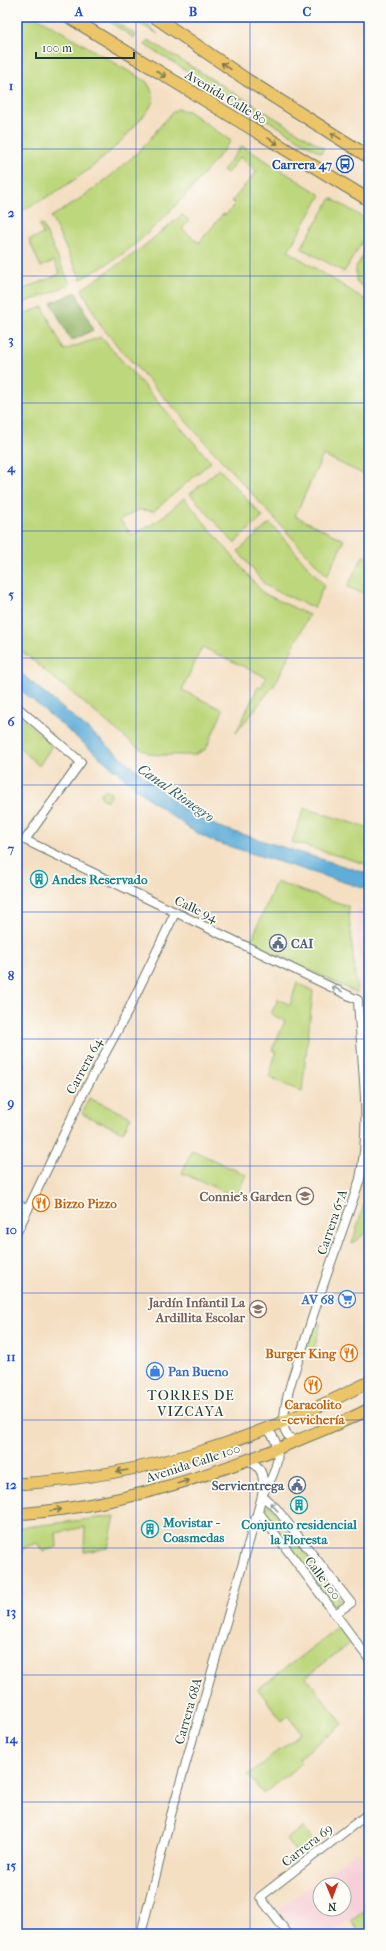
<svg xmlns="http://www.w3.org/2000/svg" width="386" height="1951" font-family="'IM FELL French Canon',serif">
  <rect width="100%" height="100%" fill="#fdfcf7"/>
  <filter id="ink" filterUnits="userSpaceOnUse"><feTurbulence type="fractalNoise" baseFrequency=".025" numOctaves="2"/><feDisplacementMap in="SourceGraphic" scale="8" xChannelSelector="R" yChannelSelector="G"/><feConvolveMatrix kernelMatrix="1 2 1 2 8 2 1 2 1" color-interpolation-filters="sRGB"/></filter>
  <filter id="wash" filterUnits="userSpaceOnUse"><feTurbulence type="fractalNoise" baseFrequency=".012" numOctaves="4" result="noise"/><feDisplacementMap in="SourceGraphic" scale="16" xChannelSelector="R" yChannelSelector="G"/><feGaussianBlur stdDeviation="0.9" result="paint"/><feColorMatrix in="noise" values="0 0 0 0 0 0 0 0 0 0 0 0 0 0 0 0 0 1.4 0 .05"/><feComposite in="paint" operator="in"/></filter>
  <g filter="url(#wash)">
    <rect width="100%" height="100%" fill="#f4dfc3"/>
    <g fill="#f6cfd7" fill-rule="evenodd">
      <polygon points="357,907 369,911 369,1102 367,1100 364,997 358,991"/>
      <path d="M 357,1851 L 369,1867 L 369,1906 L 331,1934 L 297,1934 L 279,1909 ZM 320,1885 L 344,1885 L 344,1909 L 320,1909 Z"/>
    </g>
    <g fill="#bdd77c" stroke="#6e8a58">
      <path d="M 17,17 L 37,17 L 147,82 C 150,87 153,93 153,99 C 152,108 144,115 138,122 C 106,162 63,190 17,213 Z"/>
      <polygon points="102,17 108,17 136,35 134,38"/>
      <polygon points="128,17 137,17 158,34"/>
      <polygon points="148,40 324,148 321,153 145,45"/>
      <path d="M 177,109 L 188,111 L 231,141 C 202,177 171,214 135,244 C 119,258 99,269 81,279 L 51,217 C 85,197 114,175 142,148 C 152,138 167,115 177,109 Z"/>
      <polygon points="242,146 321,195 288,251 369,302 369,477 323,455 295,516 344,540 327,576 121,350 101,326 82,289 134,254 182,215 189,220 182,229 199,243 223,214 226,215 235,204 232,201 257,171 240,157 227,173 223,170"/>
      <polygon points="331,198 369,221 369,230 344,272 301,248"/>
      <polygon points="42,224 70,284 48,294 17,305 17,287 19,291 60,274 54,261 41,267 29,240 43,234 39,225"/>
      <polygon points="369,246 369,290 356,282 356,267"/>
      <polygon points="43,307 64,350 101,337 211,462 154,511 138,510 120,520 132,535 158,521 184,498 263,593 309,615 275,684 236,733 258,687 261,688 266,677 202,647 182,690 223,710 206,749 194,755 161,755 150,754 133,744 17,647 17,316"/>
      <polygon points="219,469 263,517 234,543 190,494"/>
      <polygon points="270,523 324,585 314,608 266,586 238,551"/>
      <polygon points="363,556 369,558 369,595 347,587"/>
      <polygon points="17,713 52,746 39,766 17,745"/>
      <circle cx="106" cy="795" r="5"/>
      <polygon points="304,808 369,828 369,865 292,842"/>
      <polygon points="276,882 348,906 357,993 251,941"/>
      <polygon points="297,983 313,991 302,1092 269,1077 276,1052 272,1050 285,1021 271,1014 278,999 290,1005"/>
      <polygon points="17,1060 26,1065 17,1082"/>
      <polygon points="89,1098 131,1117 123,1132 82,1114"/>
      <polygon points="192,1150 246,1175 236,1197 182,1173"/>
      <polygon points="369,1188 369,1230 352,1244"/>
      <polygon points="321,1323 314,1350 307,1348 314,1326"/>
      <polygon points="269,1505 340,1600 333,1605 263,1510"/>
      <polygon points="115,1516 108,1548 84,1552 85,1527 56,1533 57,1547 44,1551 37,1543 25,1547 21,1555 17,1556 17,1528"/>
      <polygon points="339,1627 351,1642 306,1677 343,1724 299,1758 302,1763 263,1794 248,1775 301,1733 288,1716 282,1721 258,1689"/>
      <polygon points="304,1827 314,1843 297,1854 286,1839"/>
      <polygon points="369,1907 369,1932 361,1934 351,1921"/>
    </g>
    <polygon fill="#96b86c" stroke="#5a7a50" points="76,292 93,330 71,341 51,303"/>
    <polygon fill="#5eadd8" stroke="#3e7586" points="17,670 175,802 197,817 219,827 369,874 369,890 212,841 190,829 149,799 17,687"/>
  </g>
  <g filter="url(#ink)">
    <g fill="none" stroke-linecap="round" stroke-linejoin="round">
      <g stroke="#6a7666" stroke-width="10">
        <g id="minor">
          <path d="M 17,707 L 81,762 L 25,840 L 358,1000 C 361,1059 372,1121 360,1179 C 341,1236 320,1291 303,1347 C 295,1370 283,1401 284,1425 C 284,1432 289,1438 295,1441"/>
          <polyline points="17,1204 28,1209"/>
          <polyline points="17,1232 83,1094 127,1013 175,913"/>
          <path d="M 264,1492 C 276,1472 286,1448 267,1429"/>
          <polyline points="262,1496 276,1508 351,1603 335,1614"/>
          <polyline points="258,1511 369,1659"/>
          <path d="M 141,1934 L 171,1815 L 262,1496 C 264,1480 265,1467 247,1460"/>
          <polyline points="288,1934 260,1897 369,1813"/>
        </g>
      </g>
      <g stroke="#6a7666" stroke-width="13">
        <g id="major">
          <path d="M 17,1484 C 146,1476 254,1441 369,1382"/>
          <path d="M 17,1514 C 114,1507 205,1478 294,1442 C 319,1431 345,1422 369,1409"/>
        </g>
      </g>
      <g stroke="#6a7666" stroke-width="14">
        <g id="highway">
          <polyline points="69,17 369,200"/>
          <polyline points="155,17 247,80 369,157"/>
        </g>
      </g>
      <use href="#minor" stroke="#fff" stroke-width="8"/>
      <use href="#major" stroke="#edc569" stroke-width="11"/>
      <use href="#highway" stroke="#edc569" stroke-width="12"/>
    </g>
    <defs><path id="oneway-shaft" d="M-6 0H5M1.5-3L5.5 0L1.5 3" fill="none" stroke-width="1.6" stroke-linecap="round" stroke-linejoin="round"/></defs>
    <g stroke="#7c7a4c">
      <use href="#oneway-shaft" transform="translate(226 66) rotate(-145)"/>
      <use href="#oneway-shaft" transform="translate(161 74) rotate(32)"/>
      <use href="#oneway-shaft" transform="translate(336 136) rotate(-148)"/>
      <use href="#oneway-shaft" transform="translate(273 141) rotate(31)"/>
      <use href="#oneway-shaft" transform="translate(122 1471) rotate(170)"/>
      <use href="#oneway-shaft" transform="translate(183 1482) rotate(-17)"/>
      <use href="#oneway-shaft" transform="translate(56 1510) rotate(-7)"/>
    </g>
    <g stroke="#8f9e9a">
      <use href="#oneway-shaft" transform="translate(337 989) rotate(-153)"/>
      <use href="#oneway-shaft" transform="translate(274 1507) rotate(-133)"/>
    </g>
  </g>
  <path fill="none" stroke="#1d4ed8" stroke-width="1" stroke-opacity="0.55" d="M 136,17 L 136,1934M 250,17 L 250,1934M 17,149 L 369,149M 17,276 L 369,276M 17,403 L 369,403M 17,531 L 369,531M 17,658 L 369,658M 17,785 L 369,785M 17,912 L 369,912M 17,1039 L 369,1039M 17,1166 L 369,1166M 17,1293 L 369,1293M 17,1420 L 369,1420M 17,1548 L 369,1548M 17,1675 L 369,1675M 17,1802 L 369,1802"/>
  <defs>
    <g id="bus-ring" transform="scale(0.9)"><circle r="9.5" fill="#fdfcf7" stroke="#1a4fb4" stroke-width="1.5"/><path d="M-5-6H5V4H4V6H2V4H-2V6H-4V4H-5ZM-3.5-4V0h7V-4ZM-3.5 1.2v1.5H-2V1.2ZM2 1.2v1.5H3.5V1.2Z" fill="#1a4fb4"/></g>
    <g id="building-ring" transform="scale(0.9)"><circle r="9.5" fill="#fdfcf7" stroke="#0f9aa8" stroke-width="1.5"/><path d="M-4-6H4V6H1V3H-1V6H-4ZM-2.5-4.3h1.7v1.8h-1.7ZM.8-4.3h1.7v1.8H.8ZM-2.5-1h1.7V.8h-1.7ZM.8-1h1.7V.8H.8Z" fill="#0f9aa8"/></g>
    <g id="civic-ring" transform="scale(0.9)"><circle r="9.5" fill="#fdfcf7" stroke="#5c6f8a" stroke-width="1.5"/><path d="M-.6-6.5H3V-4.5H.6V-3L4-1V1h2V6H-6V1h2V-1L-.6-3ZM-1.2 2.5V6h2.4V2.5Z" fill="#5c6f8a"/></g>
    <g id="school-ring" transform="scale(0.9)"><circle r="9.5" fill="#fdfcf7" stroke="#8d6e63" stroke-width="1.5"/><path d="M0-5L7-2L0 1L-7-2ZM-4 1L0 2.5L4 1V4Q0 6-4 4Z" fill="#8d6e63"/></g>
    <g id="restaurant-ring" transform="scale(0.9)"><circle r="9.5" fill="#fdfcf7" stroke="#e8710a" stroke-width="1.5"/><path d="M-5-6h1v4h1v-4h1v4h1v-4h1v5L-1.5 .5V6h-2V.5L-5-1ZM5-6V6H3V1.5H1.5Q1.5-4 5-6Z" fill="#e8710a"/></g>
    <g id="supermarket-ring" transform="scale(0.9)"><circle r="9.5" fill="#fdfcf7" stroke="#3f7fe0" stroke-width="1.5"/><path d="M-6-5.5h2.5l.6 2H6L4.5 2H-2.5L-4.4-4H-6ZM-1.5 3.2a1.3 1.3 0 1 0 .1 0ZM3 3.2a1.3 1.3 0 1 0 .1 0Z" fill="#3f7fe0"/></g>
    <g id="shop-ring" transform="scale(0.9)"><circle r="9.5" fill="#fdfcf7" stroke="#3f7fe0" stroke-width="1.5"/><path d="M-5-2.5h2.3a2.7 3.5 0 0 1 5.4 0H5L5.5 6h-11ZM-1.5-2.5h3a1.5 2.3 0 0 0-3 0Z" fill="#3f7fe0"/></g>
  </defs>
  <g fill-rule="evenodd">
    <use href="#bus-ring" x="345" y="164"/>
    <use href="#building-ring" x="39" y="879"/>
    <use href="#civic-ring" x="278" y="943"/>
    <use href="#school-ring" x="305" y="1196"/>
    <use href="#restaurant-ring" x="41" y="1203"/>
    <use href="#supermarket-ring" x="347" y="1299"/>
    <use href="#school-ring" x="258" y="1309"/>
    <use href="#restaurant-ring" x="349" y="1353"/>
    <use href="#shop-ring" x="155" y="1371"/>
    <use href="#restaurant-ring" x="313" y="1385"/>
    <use href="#civic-ring" x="297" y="1485"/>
    <use href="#building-ring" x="299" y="1505"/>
    <use href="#building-ring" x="150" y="1529"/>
  </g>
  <g text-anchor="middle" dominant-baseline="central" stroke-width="3.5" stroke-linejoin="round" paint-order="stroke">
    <g font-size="13" fill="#1f3d34" stroke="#fdfcf7">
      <text transform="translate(226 97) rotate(31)">Avenida Calle 80</text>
      <text transform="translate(196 909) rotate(25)">Calle 94</text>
      <text transform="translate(84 1066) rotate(-62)">Carrera 64</text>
      <text transform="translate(332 1222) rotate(-71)">Carrera 67A</text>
      <text transform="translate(193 1463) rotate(-18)">Avenida Calle 100</text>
      <text transform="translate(323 1578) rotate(53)">Calle 100</text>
      <text transform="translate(188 1711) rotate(-74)">Carrera 68A</text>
      <text transform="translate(307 1845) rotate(-38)">Carrera 69</text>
    </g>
    <g font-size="13" font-weight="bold" fill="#164399" stroke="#fdfcf7" text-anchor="end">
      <text x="332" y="164">Carrera 47</text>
    </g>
    <g font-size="13" font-weight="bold" fill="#0d838f" stroke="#fdfcf7" text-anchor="start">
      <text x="52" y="879">Andes Reservado</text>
      <text x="163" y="1522">Movistar -<tspan x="163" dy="15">Coasmedas</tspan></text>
      <text x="299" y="1524" text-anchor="middle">Conjunto residencial<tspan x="299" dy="15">la Floresta</tspan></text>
    </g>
    <g font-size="13" font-weight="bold" fill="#4e5e75" stroke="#fdfcf7" text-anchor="start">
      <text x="291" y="943">CAI</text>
      <text x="284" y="1485" text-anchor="end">Servientrega</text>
    </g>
    <g font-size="13" font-weight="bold" fill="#785e54" stroke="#fdfcf7" text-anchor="end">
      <text x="292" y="1196">Connie's Garden</text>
      <text x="245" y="1302">Jardín Infantil La<tspan x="245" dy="15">Ardillita Escolar</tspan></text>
    </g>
    <g font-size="13" font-weight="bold" fill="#c56008" stroke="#fdfcf7" text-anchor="start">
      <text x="54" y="1203">Bizzo Pizzo</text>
      <text x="336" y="1353" text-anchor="end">Burger King</text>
      <text x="313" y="1404" text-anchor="middle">Caracolito<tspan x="313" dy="15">- cevichería</tspan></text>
    </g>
    <g font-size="13" font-weight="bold" fill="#366cbe" stroke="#fdfcf7" text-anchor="end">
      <text x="334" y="1299">AV 68</text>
      <text x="168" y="1371" text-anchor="start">Pan Bueno</text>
    </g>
    <g font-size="14" font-style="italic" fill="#325f65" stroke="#fdfcf7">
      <text transform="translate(176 793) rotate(35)">Canal Rionegro</text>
    </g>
    <g font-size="14" letter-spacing="1" fill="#1f3d34" stroke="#fdfcf7">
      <text x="191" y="1395">TORRES DE<tspan x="191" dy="16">VIZCAYA</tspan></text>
    </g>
  </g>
  <rect width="386" height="1951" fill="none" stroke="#fdfcf7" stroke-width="44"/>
  <g transform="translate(332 1897) rotate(179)"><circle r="19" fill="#fdfcf7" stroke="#a4b0a9"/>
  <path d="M0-3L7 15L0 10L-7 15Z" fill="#c8321e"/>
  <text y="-6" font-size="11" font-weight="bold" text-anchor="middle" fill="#1f3d34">N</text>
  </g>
  <path d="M36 52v6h98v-6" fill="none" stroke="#1f3d34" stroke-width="2"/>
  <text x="42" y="52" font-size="12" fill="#1f3d34" stroke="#fdfcf7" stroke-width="3" paint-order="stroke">100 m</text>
  <rect x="22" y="22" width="342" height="1907" fill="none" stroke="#1d4ed8" stroke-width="1.5"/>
  <g font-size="13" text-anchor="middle" font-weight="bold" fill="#1d4ed8">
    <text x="79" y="16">A</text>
    <text x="193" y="16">B</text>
    <text x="307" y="16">C</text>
    <text x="11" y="90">1</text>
    <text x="11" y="217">2</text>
    <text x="11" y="344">3</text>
    <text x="11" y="472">4</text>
    <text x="11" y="599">5</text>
    <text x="11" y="726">6</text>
    <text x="11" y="853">7</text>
    <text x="11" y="980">8</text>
    <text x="11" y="1107">9</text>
    <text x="11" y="1234">10</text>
    <text x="11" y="1361">11</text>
    <text x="11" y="1489">12</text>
    <text x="11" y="1616">13</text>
    <text x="11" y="1743">14</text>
    <text x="11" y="1870">15</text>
  </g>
</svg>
